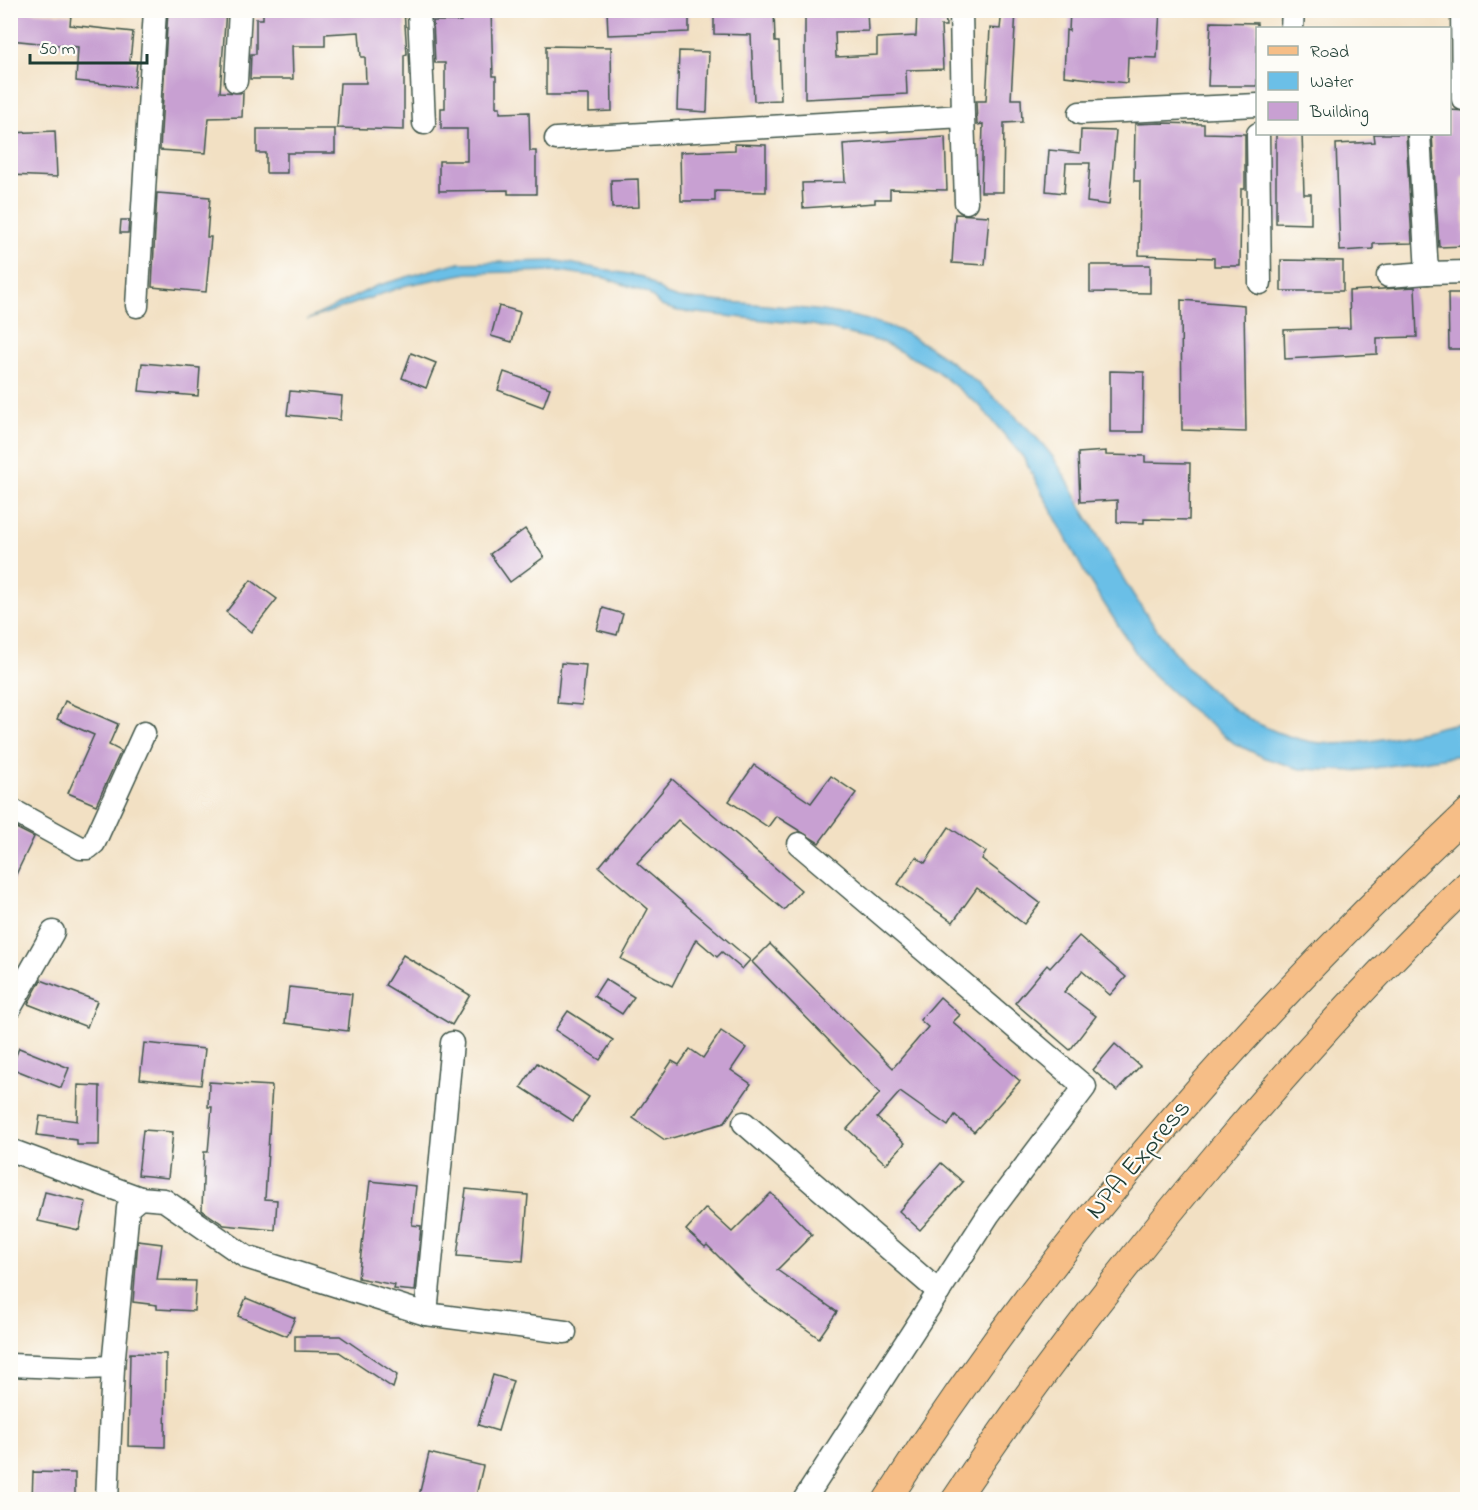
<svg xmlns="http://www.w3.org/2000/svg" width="1478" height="1510" font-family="'Indie Flower',sans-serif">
  <rect width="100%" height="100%" fill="#fdfcf7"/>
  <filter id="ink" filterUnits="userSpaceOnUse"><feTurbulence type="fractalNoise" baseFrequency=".0167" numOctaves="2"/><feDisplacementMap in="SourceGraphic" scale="12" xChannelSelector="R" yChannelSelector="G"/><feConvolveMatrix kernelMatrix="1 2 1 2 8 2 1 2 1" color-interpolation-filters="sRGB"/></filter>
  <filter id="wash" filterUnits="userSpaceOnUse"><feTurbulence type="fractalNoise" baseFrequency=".008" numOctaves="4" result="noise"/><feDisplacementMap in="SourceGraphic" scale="24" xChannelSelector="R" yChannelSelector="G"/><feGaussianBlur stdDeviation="1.35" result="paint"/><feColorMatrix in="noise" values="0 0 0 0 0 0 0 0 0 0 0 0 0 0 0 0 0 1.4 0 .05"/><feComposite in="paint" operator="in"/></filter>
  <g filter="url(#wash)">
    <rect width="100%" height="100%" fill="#f2e0c3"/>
    <path fill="#6bbfe7" stroke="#457e8e" stroke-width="1.5" d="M 558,261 L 643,277 L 666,294 L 678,298 C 744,305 858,305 914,338 C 953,359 1026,421 1052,456 C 1064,473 1074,493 1084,512 C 1137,601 1195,718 1307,741 C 1346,749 1385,738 1424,731 C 1438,728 1453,722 1467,724 L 1467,754 L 1355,771 L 1300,769 L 1265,758 L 1234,743 L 1188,707 L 1145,667 L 1087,577 L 1023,457 L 981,407 L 934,369 L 882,342 L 813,325 L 678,311 L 661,306 L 648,293 L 605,278 L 560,271 L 468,273 L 407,285 L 307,320 L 376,286 L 455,263 Z"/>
    <g id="blocks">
      <g fill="#c8a0d2">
        <polygon points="10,10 71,15 70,25 133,32 130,61 137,62 134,87 76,81 78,47 10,40"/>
        <polygon points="168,10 226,10 220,92 243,93 242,117 209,118 206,153 160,150"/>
        <polygon points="263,10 323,10 323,13 404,10 407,54 404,55 404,130 337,128 340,83 366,83 365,57 361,57 359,32 325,34 325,46 292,46 293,79 250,79 251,54 256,54 256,19 263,19"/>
        <polygon points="461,10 491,10 493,76 496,76 496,107 500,107 500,113 529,112 530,151 536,151 536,194 508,194 508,190 439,191 439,161 467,161 467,129 441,129 441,108 445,108 445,63 435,63 433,21 461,21"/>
        <polygon points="607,10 689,10 689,32 608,35"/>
        <polygon points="714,10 774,10 775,42 779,42 781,100 754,101 751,35 714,34"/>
        <polygon points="805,10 867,10 868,31 835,32 836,57 877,55 877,38 916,36 917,10 945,10 946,26 941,26 943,69 906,70 907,94 805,99"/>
        <polygon points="1002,10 1016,10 1011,99 1021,99 1022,122 1004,123 1003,192 981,192 983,124 977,125 976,101 986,101 990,28 1000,29"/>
        <polygon points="1070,10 1160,10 1157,58 1128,57 1127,83 1064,76 1066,30 1069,31"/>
        <polygon points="1211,22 1257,23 1257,86 1208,86"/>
        <polygon points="546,46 611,47 612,111 589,112 589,95 546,95"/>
        <polygon points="679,51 709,52 707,112 677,110"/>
        <polygon points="1449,110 1467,111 1467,176 1462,176 1465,246 1439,247 1432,134 1449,134"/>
        <polygon points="1160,123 1204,124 1204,133 1245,134 1245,189 1241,189 1240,266 1214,266 1214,258 1139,255 1140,181 1134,181 1135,124"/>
        <polygon points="257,129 335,129 335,153 287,153 287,173 266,173 266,153 257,153"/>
        <polygon points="1081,130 1116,131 1109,205 1087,202 1090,163 1066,163 1064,193 1046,191 1049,150 1080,153"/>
        <polygon points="55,131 57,177 10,175 10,133"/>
        <polygon points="1276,134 1302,134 1304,194 1311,194 1311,224 1276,223"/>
        <polygon points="1374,134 1406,134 1412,243 1373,244 1373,249 1340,251 1336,144 1375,142"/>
        <polygon points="945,137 947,190 890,189 890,199 875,199 875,203 803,208 802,183 845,182 843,144"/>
        <polygon points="735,144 766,145 766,192 715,191 715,201 681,201 680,152 735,150"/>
        <polygon points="638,179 639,207 612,208 611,180"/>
        <polygon points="157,193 210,197 207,237 211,237 206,292 152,287"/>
        <polygon points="955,214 989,216 985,265 952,263"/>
        <polygon points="121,220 129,220 128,233 120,233"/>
        <polygon points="1281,260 1343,261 1343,291 1281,291"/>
        <polygon points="1090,265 1150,265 1150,293 1090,292"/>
        <polygon points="1415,287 1417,337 1377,338 1377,354 1285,359 1284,330 1350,328 1349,291"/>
        <polygon points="1448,293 1467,293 1467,349 1449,349"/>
        <polygon points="1181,300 1244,305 1246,432 1182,430"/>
        <polygon points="499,306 520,312 512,342 491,336"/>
        <polygon points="411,353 436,363 426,388 402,378"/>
        <polygon points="142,363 200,368 198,396 139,391"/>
        <polygon points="1110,371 1144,372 1143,432 1110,432"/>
        <polygon points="504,372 550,388 543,407 498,390"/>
        <polygon points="290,391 342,396 340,420 287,415"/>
        <polygon points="1106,451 1106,455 1145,456 1145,462 1190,463 1189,520 1144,519 1144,523 1117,522 1117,500 1080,502 1078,453"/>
        <polygon points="525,529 544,557 510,582 490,554"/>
        <polygon points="251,580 277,599 251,632 226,612"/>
        <polygon points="603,608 623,614 617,635 597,630"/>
        <polygon points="561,663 586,665 582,705 557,703"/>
        <polygon points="65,701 118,724 109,745 121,751 96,805 68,793 94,735 57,719"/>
        <polygon points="754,765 811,803 831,776 856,793 819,843 776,816 768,827 729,801"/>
        <polygon points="672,779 801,890 784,910 678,820 637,863 750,960 742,969 722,952 717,957 696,939 672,986 621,959 648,909 599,867"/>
        <polygon points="12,826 34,837 10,887 10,830"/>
        <polygon points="949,827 986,852 982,859 1040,903 1024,924 977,888 953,922 898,884 916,857 925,863"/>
        <polygon points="1079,936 1126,977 1110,995 1082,971 1064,992 1096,1016 1070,1050 1015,1003 1047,965 1050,968"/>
        <polygon points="770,944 893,1068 928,1027 920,1020 940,997 960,1015 953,1022 1020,1081 974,1132 955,1115 948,1126 900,1092 877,1118 905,1143 886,1164 847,1129 880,1093 752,962"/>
        <polygon points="403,955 470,995 452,1025 385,985"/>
        <polygon points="605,979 634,997 622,1014 594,996"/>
        <polygon points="41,980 97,1001 87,1027 28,1004"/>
        <polygon points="289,987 352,994 348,1031 285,1023"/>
        <polygon points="568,1011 613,1040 600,1060 555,1030"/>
        <polygon points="721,1031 746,1048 731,1070 751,1084 724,1123 665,1140 633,1118 672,1061 679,1065 690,1049 703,1058"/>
        <polygon points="144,1043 205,1049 201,1085 140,1079"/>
        <polygon points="1115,1044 1140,1066 1117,1091 1093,1070"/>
        <polygon points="19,1048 69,1068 61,1088 11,1068"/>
        <polygon points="537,1063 589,1097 573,1121 521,1087"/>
        <polygon points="209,1082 272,1086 265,1199 277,1200 275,1230 224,1225 202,1210 204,1152 208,1152 212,1107 208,1107"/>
        <polygon points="78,1085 100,1086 99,1145 77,1145 77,1140 37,1135 40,1116 77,1121"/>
        <polygon points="143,1130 173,1132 168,1178 138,1175"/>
        <polygon points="941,1163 963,1182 920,1230 899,1211"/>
        <polygon points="370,1181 416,1186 412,1225 421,1226 415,1291 394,1289 395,1285 358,1278"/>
        <polygon points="466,1189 528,1195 523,1261 457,1256"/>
        <polygon points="45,1192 86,1202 79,1230 38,1221"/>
        <polygon points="771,1193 812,1235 777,1270 837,1312 819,1338 755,1293 707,1245 705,1247 686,1230 706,1208 732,1232"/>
        <polygon points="138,1241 162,1244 157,1280 196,1281 194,1311 157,1309 157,1305 133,1302"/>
        <polygon points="246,1298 295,1318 287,1336 238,1316"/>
        <polygon points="295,1336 340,1336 397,1375 393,1388 339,1352 295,1351"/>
        <polygon points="130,1353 166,1354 165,1447 128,1446"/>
        <polygon points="493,1375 513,1381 498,1431 478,1425"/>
        <polygon points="429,1453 483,1466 475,1500 418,1500"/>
        <polygon points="33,1472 75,1473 75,1500 32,1500"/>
      </g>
    </g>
  </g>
  <g filter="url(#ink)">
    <use href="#blocks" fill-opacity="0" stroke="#3f5549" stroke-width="1.5"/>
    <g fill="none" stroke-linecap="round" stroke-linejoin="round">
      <g stroke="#3f5549" stroke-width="25">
        <g id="minor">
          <polyline points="419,10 424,123"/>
          <polyline points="961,10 963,116"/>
          <polyline points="1462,10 1463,99"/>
          <polyline points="1292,28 1293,10"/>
          <polyline points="236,81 240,10"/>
          <polyline points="1080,113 1258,105"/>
          <polyline points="1258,134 1260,283"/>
          <polyline points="1419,134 1427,273 1468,272"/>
          <polyline points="556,139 963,116 966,202"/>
          <polyline points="1388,276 1427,273"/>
          <polyline points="137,306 155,10"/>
          <polyline points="10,809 81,848 88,848 94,843 144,733"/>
          <polyline points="799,844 1085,1087 989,1214 804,1500"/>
          <polyline points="10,1008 53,932"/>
          <polyline points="744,1123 939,1292"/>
          <polyline points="10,1150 140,1198"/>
          <polyline points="426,1314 565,1332"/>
          <polyline points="10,1365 85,1368 113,1367"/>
          <polyline points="107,1500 113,1367 128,1208 140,1198 164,1200 246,1257 426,1314 452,1043"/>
        </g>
      </g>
      <g stroke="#3f5549" stroke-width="29">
        <g id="major">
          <path d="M 887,1500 C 1049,1247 1249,1018 1468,812"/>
          <path d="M 955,1500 C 1036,1378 1127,1262 1221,1150 C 1299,1058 1380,968 1468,884"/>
        </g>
      </g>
      <use href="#minor" stroke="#fff" stroke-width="22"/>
      <use href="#major" stroke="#f6be87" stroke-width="27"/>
    </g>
  </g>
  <g text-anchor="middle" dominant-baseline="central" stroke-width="4.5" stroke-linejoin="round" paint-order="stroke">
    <g font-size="27" fill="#1f3d34" stroke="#fdfcf7">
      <text transform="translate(1139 1160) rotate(-50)">NPA Express</text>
    </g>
  </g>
  <rect width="1478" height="1510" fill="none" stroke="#fdfcf7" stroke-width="36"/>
  <rect x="1256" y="27" width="195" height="108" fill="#fdfcf7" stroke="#a4b0a9" stroke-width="1.5"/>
  <rect x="1268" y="46" width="30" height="9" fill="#f6be87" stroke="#a4b0a9" stroke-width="1.5"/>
  <text x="1310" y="57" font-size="18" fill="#1f3d34">Road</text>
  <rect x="1268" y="72" width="30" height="18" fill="#6bbfe7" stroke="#a4b0a9" stroke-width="1.5"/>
  <text x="1310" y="87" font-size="18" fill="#1f3d34">Water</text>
  <rect x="1268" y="102" width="30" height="18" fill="#c8a0d2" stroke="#a4b0a9" stroke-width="1.5"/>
  <text x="1310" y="117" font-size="18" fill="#1f3d34">Building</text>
  <path d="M30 54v9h117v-9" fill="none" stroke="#1f3d34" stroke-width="3"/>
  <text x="39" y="54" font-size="18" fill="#1f3d34" stroke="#fdfcf7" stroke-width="4.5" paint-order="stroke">50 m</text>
</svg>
